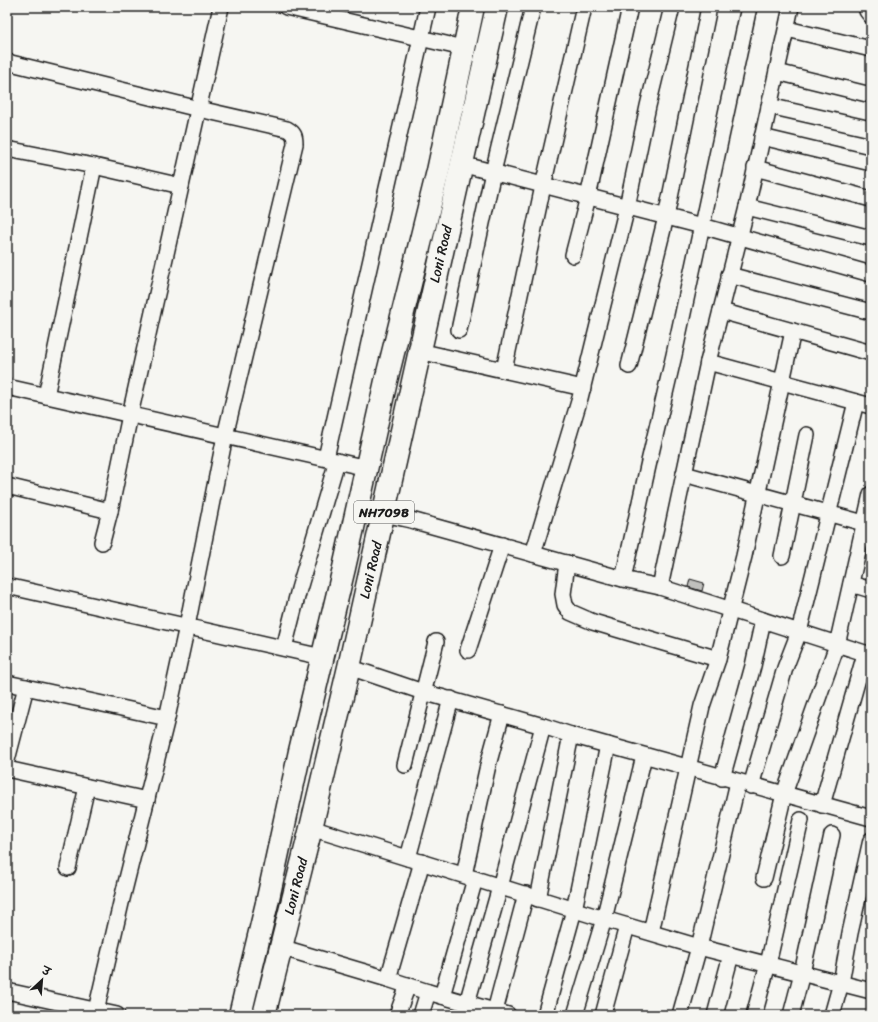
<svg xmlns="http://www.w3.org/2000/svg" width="878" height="1022" font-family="Sriracha,'Playpen Sans Deva',sans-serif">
  <rect width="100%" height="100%" fill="#f6f6f2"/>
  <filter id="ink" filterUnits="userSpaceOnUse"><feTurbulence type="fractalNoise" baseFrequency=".025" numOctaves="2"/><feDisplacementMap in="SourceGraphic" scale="8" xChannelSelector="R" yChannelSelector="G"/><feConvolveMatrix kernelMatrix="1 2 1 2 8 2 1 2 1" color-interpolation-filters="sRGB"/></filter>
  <g filter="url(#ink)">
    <polygon fill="#c0c0bd" stroke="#1c1c1c" points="690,579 704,583 702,591 688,587"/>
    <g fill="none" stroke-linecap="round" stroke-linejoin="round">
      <g stroke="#1c1c1c" stroke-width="18">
        <g id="minor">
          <polyline points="286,7 463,48"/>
          <polyline points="867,7 867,11 871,16"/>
          <polyline points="787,29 871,49"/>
          <path d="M 7,62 L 199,109 L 287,129 C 294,133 295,136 295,144 L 225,436 L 187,626 L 167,718 L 121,903 L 95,1015"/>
          <polyline points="777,72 871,95"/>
          <polyline points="769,106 871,129"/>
          <polyline points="762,137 871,163"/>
          <polyline points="7,149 94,166 181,186"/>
          <polyline points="461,164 702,226 871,274"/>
          <polyline points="755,168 871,199"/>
          <polyline points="747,207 871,238"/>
          <polyline points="573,255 588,197 630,7"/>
          <polyline points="729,275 871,312"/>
          <polyline points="721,311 871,353"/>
          <polyline points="459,330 493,172 533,7"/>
          <polyline points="419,351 583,388"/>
          <polyline points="708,362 871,406"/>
          <polyline points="629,366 666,217 709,7"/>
          <polyline points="504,370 543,186 584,7"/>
          <polyline points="7,387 367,468"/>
          <polyline points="46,396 94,166"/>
          <polyline points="326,458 428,7"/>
          <polyline points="684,474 871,525"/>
          <polyline points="7,486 110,511"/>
          <polyline points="384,514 411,520 623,579 660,587 871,655"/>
          <polyline points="102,542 110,511 130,415 221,7"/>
          <polyline points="533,554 580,398 627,207 648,106 672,7"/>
          <polyline points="782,556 807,435"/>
          <polyline points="567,563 563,594 565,605 570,612 593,622 718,659"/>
          <polyline points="623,579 648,466 674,355 749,7"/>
          <polyline points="851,584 871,590"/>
          <polyline points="7,586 322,657"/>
          <polyline points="660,587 708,362 747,207 791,7"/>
          <polyline points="284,648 299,589 337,461"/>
          <polyline points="468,650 502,545"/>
          <polyline points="349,667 423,692 543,726 571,735 871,818"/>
          <polyline points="7,683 167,718"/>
          <polyline points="7,760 26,687"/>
          <polyline points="405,765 436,642"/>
          <polyline points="7,769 147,800"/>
          <polyline points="722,778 753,666 763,620"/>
          <polyline points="751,786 785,668 799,632 856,402"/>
          <polyline points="822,805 865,654"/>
          <polyline points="311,828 604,919 699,947 871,991"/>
          <polyline points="408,858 451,699"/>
          <polyline points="68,868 87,787"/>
          <polyline points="464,875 488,765 502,714"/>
          <polyline points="764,878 784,794 837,645 871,494"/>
          <polyline points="538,899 571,735"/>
          <polyline points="651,932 702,706 718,659 744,556 793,331"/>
          <polyline points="280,947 388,979 428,992 508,1015"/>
          <polyline points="388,979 422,862"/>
          <polyline points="7,991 117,1015"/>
          <polyline points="442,996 475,879"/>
          <polyline points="467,1003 500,887 543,726"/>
          <polyline points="495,1011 526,894"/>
          <polyline points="397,1015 408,985"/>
          <polyline points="421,1015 428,992"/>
          <polyline points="545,1015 574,910 608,745"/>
          <polyline points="575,1015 604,919 644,756"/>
          <polyline points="603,1015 627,926"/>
          <polyline points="680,1015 699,947 738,782"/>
          <polyline points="715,1015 731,955"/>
          <polyline points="754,1015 768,964 801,820"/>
          <polyline points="791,1015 802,973 832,835"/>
          <polyline points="832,1015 841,983 850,933 871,840"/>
        </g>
      </g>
      <g stroke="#1c1c1c" stroke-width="25">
        <g id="highway">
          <polyline points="240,1015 267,903 300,751 344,568 386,381 438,171 473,7"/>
          <polyline points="264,1015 311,828 349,667 497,7"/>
        </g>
      </g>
      <use href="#minor" stroke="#f6f6f2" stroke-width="15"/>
      <use href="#highway" stroke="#f6f6f2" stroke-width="22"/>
    </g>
  </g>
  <g text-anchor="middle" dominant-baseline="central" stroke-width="3.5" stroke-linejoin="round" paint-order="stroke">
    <rect fill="#f6f6f2" stroke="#5d5d5c" stroke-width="1" x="354" y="501" width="60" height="22" rx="3"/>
    <g font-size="13" font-weight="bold" fill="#1c1c1c">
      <text x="384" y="512">NH709B</text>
    </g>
    <g font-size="14" fill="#1c1c1c" stroke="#f6f6f2">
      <text transform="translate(441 254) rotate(-77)">Loni Road</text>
      <text transform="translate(371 570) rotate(-77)">Loni Road</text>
      <text transform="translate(296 886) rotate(-76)">Loni Road</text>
    </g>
  </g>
  <rect width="878" height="1022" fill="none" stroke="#f6f6f2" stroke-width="24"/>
  <rect x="12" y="12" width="854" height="998" fill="none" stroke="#1c1c1c" stroke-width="1.5" filter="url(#ink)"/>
  <g transform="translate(42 980) rotate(26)" stroke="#f6f6f2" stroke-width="3" paint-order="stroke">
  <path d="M0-3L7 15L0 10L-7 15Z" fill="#1c1c1c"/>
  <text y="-6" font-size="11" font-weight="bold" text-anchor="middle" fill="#1c1c1c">उ</text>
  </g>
</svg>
